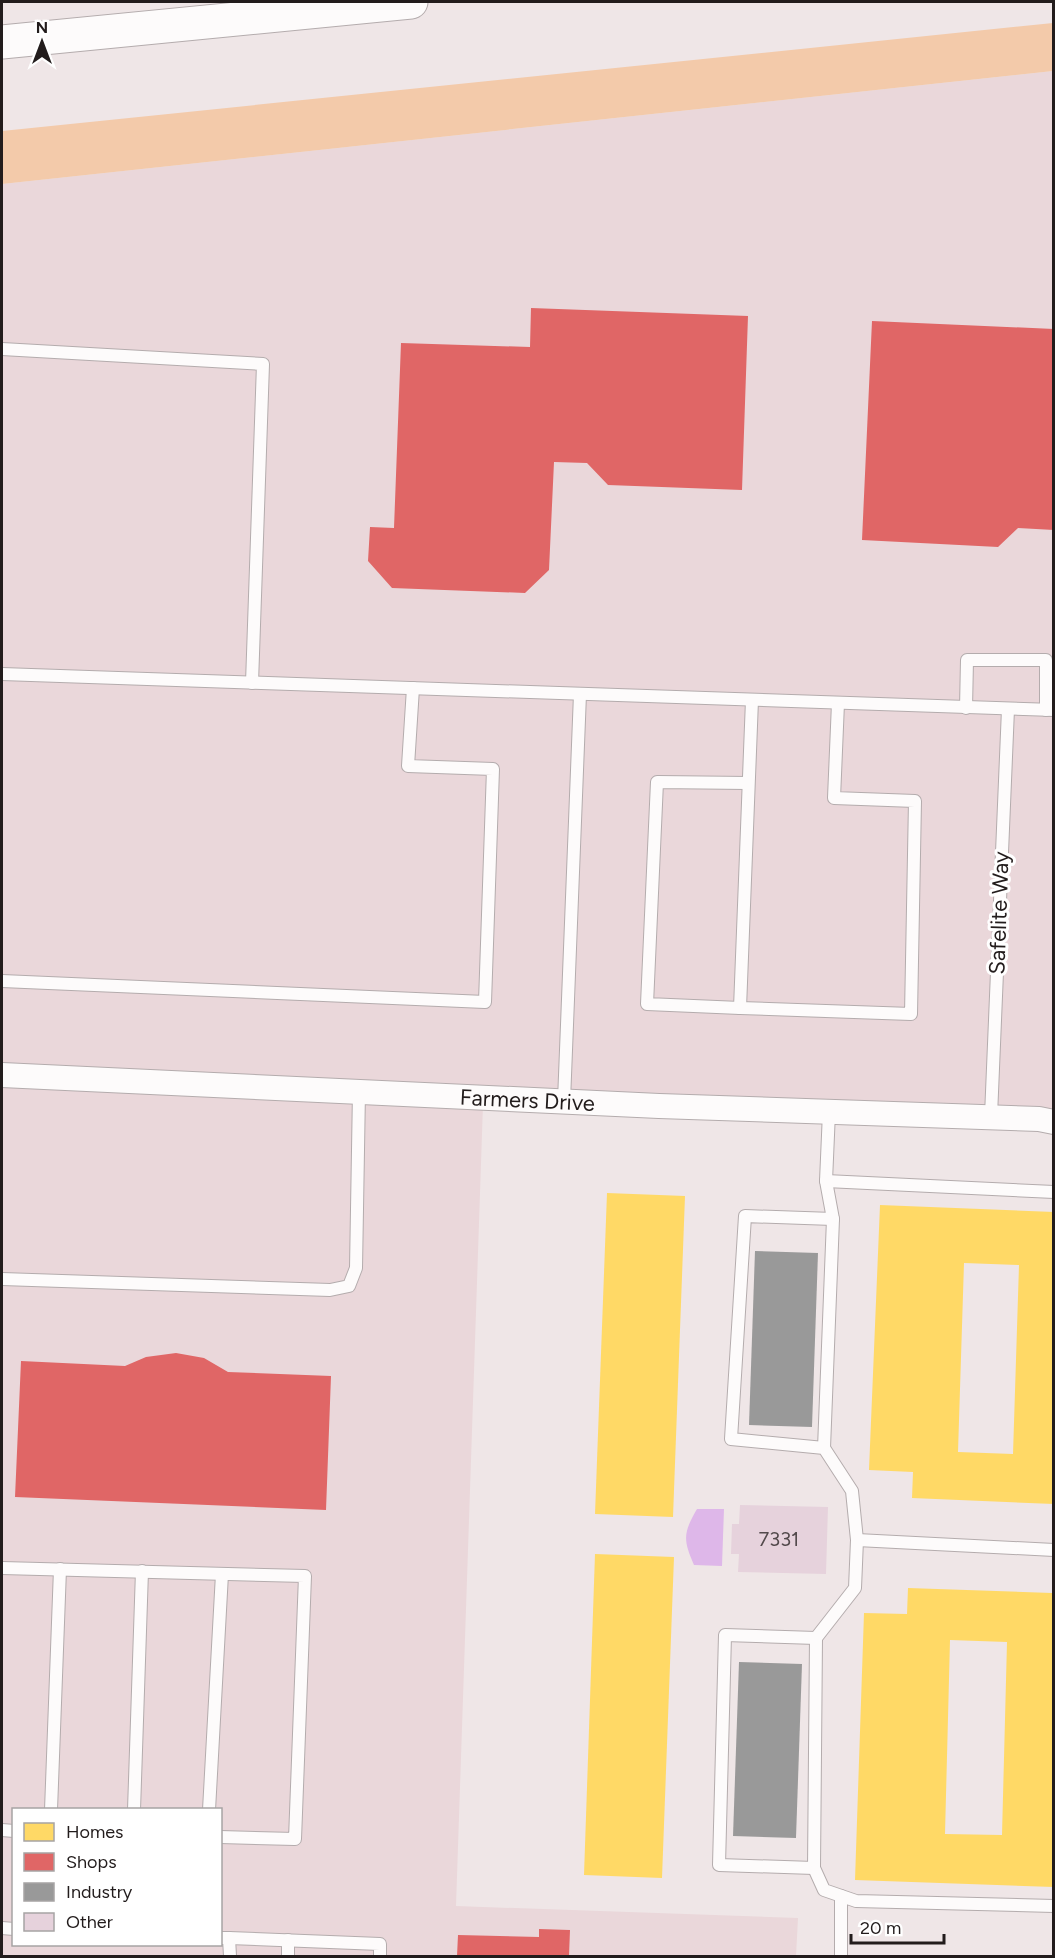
<svg xmlns="http://www.w3.org/2000/svg" width="1055" height="1958" font-family="Figtree,sans-serif">
  <rect width="100%" height="100%" fill="#efe6e7"/>
  <path fill="#ead7da" fill-rule="evenodd" d="M 1053,71 L 1053,1120 L 483,1104 L 456,1906 L 798,1918 L 796,1956 L 2,1956 L 2,184 ZM 14,1810 L 220,1810 L 220,1944 L 14,1944 Z"/>
  <polygon fill="#f3caaa" points="1053,23 1053,71 2,184 2,131"/>
  <path fill="#deb7e9" d="M 697,1509 L 724,1509 L 722,1566 L 694,1565 C 683,1540 683,1533 697,1509 Z"/>
  <g fill="#ffd966" fill-rule="evenodd">
    <polygon points="607,1193 685,1196 673,1517 595,1514"/>
    <path d="M 880,1205 L 1054,1212 L 1054,1504 L 912,1498 L 913,1472 L 869,1470 ZM 964,1263 L 1019,1265 L 1013,1454 L 958,1452 Z"/>
    <polygon points="595,1554 674,1557 662,1878 584,1875"/>
    <path d="M 908,1588 L 1052,1593 L 1054,1887 L 855,1880 L 864,1613 L 907,1614 ZM 950,1640 L 1007,1642 L 1002,1835 L 945,1834 Z"/>
  </g>
  <g fill="#e06666">
    <polygon points="531,308 748,316 742,490 608,485 587,463 554,462 549,570 525,593 392,588 368,561 370,527 394,528 401,343 530,347"/>
    <polygon points="872,321 1054,329 1054,530 1018,528 998,547 862,540"/>
    <polygon points="176,1353 204,1358 228,1372 331,1376 326,1510 15,1497 21,1361 125,1366 146,1357"/>
    <polygon points="539,1929 570,1930 569,1956 457,1956 458,1935 539,1937"/>
  </g>
  <g fill="#999">
    <polygon points="755,1251 818,1253 812,1427 749,1425"/>
    <polygon points="739,1662 802,1664 796,1838 733,1836"/>
  </g>
  <polygon fill="#e6d2dc" points="740,1505 828,1507 826,1574 738,1572 739,1554 731,1554 732,1524 739,1524"/>
  <g fill="none" stroke-linecap="round" stroke-linejoin="round">
    <g stroke="#b4acad" stroke-width="14">
      <g id="service">
        <polyline points="2,349 263,364 252,683"/>
        <polyline points="2,674 1054,710"/>
        <polyline points="752,700 740,1008 911,1014 915,801 834,798 838,703"/>
        <polyline points="966,708 967,660 1046,660 1046,710"/>
        <polyline points="2,981 485,1002 493,769 408,766 413,688"/>
        <polyline points="740,1008 647,1004 657,782 748,783"/>
        <polyline points="564,1101 580,694"/>
        <polyline points="829,1112 826,1181 833,1219 745,1216 731,1439 824,1448 852,1491 857,1540 855,1588 816,1638 814,1868 824,1890 856,1901 1054,1906"/>
        <polyline points="991,1116 1008,709"/>
        <polyline points="826,1181 1054,1192"/>
        <polyline points="2,1279 330,1290 349,1286 356,1268 359,1091"/>
        <polyline points="824,1448 833,1219"/>
        <polyline points="857,1540 1054,1550"/>
        <polyline points="2,1568 305,1576 295,1839 220,1837"/>
        <polyline points="51,1810 60,1569"/>
        <polyline points="134,1810 142,1571"/>
        <polyline points="209,1810 222,1574"/>
        <polyline points="2,1830 14,1831"/>
        <polyline points="814,1868 719,1865 725,1635 816,1638"/>
        <polyline points="2,1928 14,1929"/>
        <polyline points="220,1938 229,1938 230,1956"/>
        <polyline points="229,1938 380,1944 380,1956"/>
        <polyline points="288,1956 288,1940"/>
        <polyline points="841,1956 841,1896"/>
      </g>
    </g>
    <g stroke="#b4acad" stroke-width="26">
      <g id="minor">
        <path id="s1" d="M 2,1075 L 659,1106 L 1039,1119 L 1054,1122"/>
      </g>
    </g>
    <g stroke="#b4acad" stroke-width="35">
      <polyline id="motorway" points="2,42 411,2"/>
    </g>
    <use href="#service" stroke="#fdfbfb" stroke-width="12"/>
    <use href="#minor" stroke="#fdfbfb" stroke-width="24"/>
    <use href="#motorway" stroke="#fdfbfb" stroke-width="33"/>
  </g>
  <g text-anchor="middle" dominant-baseline="central" stroke-width="6" stroke-linejoin="round" paint-order="stroke">
    <g font-size="20" fill="#534a4c">
      <text x="779" y="1539">7331</text>
    </g>
    <g font-size="22" fill="#221c1c" stroke="#fff">
      <text transform="translate(999 913) rotate(-88)">Safelite Way</text>
      <text stroke="none"><textPath href="#s1" startOffset="526">Farmers Drive</textPath></text>
    </g>
  </g>
  <rect width="1055" height="1958" fill="none" stroke="#221c1c" stroke-width="6"/>
  <rect x="12" y="1808" width="210" height="138" fill="#ffffff" stroke="#a7a4a4" stroke-width="1.5"/>
  <rect x="24" y="1823" width="30" height="18" fill="#ffd966" stroke="#a7a4a4" stroke-width="1.5"/>
  <text x="66" y="1838" font-size="18" fill="#221c1c">Homes</text>
  <rect x="24" y="1853" width="30" height="18" fill="#e06666" stroke="#a7a4a4" stroke-width="1.5"/>
  <text x="66" y="1868" font-size="18" fill="#221c1c">Shops</text>
  <rect x="24" y="1883" width="30" height="18" fill="#999999" stroke="#a7a4a4" stroke-width="1.5"/>
  <text x="66" y="1898" font-size="18" fill="#221c1c">Industry</text>
  <rect x="24" y="1913" width="30" height="18" fill="#e6d2dc" stroke="#a7a4a4" stroke-width="1.5"/>
  <text x="66" y="1928" font-size="18" fill="#221c1c">Other</text>
  <g transform="translate(42 42)" stroke="#ffffff" stroke-width="4.5" paint-order="stroke">
  <path d="M0-4.5L10 22L0 15L-10 22Z" fill="#221c1c"/>
  <text y="-9" font-size="16" font-weight="bold" text-anchor="middle" fill="#221c1c">N</text>
  </g>
  <path d="M851 1934v9h93v-9" fill="none" stroke="#221c1c" stroke-width="3"/>
  <text x="860" y="1934" font-size="18" fill="#221c1c" stroke="#ffffff" stroke-width="4.5" paint-order="stroke">20 m</text>
</svg>
